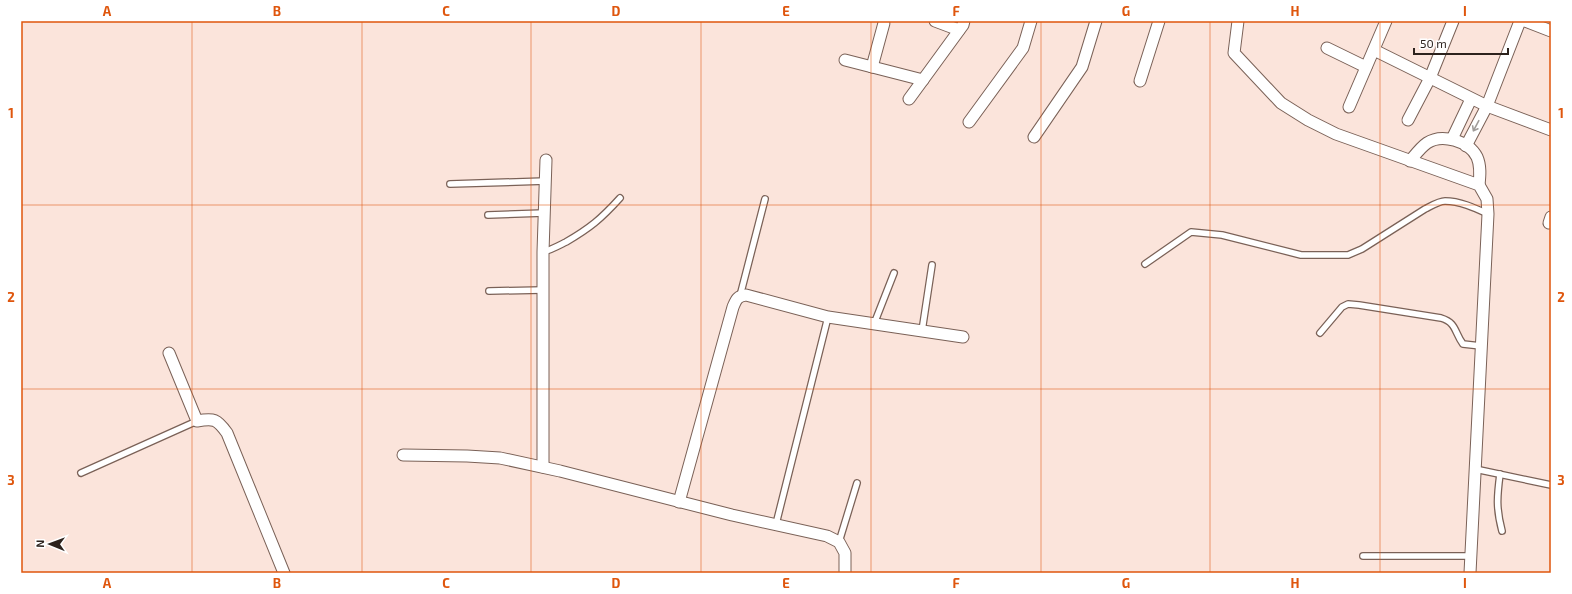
<svg xmlns="http://www.w3.org/2000/svg" width="1572" height="594" font-family="'Exo 2',sans-serif">
  <rect width="100%" height="100%" fill="#fbe4db"/>
  <g fill="none" stroke-linecap="round" stroke-linejoin="round">
    <g stroke="#7a6157" stroke-width="8">
      <g id="lane">
        <polyline points="450,184 546,181"/>
        <polyline points="488,215 544,213"/>
        <path d="M 543,252 C 551,250 558,246 566,242 C 590,228 601,219 620,198"/>
        <path d="M 1145,264 L 1191,232 L 1222,235 L 1301,255 L 1348,255 L 1362,249 L 1425,209 C 1431,206 1439,201 1445,201 C 1460,201 1475,208 1488,214"/>
        <polyline points="489,291 543,290"/>
        <polyline points="740,296 765,199"/>
        <polyline points="874,324 894,273"/>
        <polyline points="922,331 932,265"/>
        <path d="M 1320,333 L 1342,307 L 1348,304 L 1359,305 L 1441,318 C 1457,323 1454,332 1463,344 L 1481,346"/>
        <polyline points="1475,469 1551,485"/>
        <polyline points="81,473 197,421"/>
        <path d="M 1500,474 C 1497,497 1496,508 1502,531"/>
        <polyline points="776,524 828,317"/>
        <polyline points="839,542 857,483"/>
        <polyline points="1363,556 1471,556"/>
      </g>
    </g>
    <g stroke="#7a6157" stroke-width="13">
      <g id="street">
        <polyline points="935,21 959,30"/>
        <polyline points="1238,21 1234,53 1281,103 1308,120 1336,134 1479,185 1487,199 1488,214 1470,573"/>
        <polyline points="1525,21 1551,31"/>
        <polyline points="1327,48 1366,67"/>
        <polyline points="1374,50 1487,106 1551,130"/>
        <polyline points="845,60 923,80"/>
        <polyline points="872,67 884,23"/>
        <polyline points="1140,81 1159,21"/>
        <polyline points="909,99 963,25 964,21"/>
        <polyline points="1349,107 1386,21"/>
        <polyline points="1408,120 1430,78 1453,21"/>
        <polyline points="969,122 1023,48 1031,21"/>
        <polyline points="1034,137 1082,67 1096,21"/>
        <polyline points="1452,139 1471,99"/>
        <polyline points="1466,146 1487,106 1520,21"/>
        <path d="M 1410,161 C 1415,155 1421,147 1427,143 C 1442,133 1469,141 1477,157 C 1481,166 1480,176 1479,185"/>
        <polyline points="1549,223 1551,217"/>
        <path d="M 169,353 L 197,421 C 214,418 217,419 227,433 L 284,573"/>
        <polyline points="403,455 467,456 500,458 560,471 732,515 827,536 839,542 845,553 845,573"/>
        <polyline points="543,467 543,252 546,160"/>
        <path d="M 679,502 L 733,307 C 736,300 737,296 746,295 L 828,317 L 963,337"/>
      </g>
    </g>
    <use href="#lane" stroke="#fff" stroke-width="5.5"/>
    <use href="#street" stroke="#fff" stroke-width="11"/>
  </g>
  <defs><path id="oneway-shaft" d="M-6 0H5M1.5-3L5.5 0L1.5 3" fill="none" stroke-width="1.6" stroke-linecap="round" stroke-linejoin="round"/></defs>
  <use stroke="#a09c99" href="#oneway-shaft" transform="translate(1476 126) rotate(118)"/>
  <path fill="none" stroke="#df560d" stroke-width="1" stroke-opacity="0.55" d="M 192,21 L 192,573M 362,21 L 362,573M 531,21 L 531,573M 701,21 L 701,573M 871,21 L 871,573M 1041,21 L 1041,573M 1210,21 L 1210,573M 1380,21 L 1380,573M 21,205 L 1551,205M 21,389 L 1551,389"/>
  <rect width="1572" height="594" fill="none" stroke="#ffffff" stroke-width="44"/>
  <g transform="translate(50 544) rotate(271)" stroke="#ffffff" stroke-width="3" paint-order="stroke">
  <path d="M0-3L7 15L0 10L-7 15Z" fill="#2c221d"/>
  <text y="-6" font-size="11" font-weight="bold" text-anchor="middle" fill="#2c221d">N</text>
  </g>
  <path d="M1414 48v6h94v-6" fill="none" stroke="#2c221d" stroke-width="2"/>
  <text x="1420" y="48" font-size="12" fill="#2c221d" stroke="#ffffff" stroke-width="3" paint-order="stroke">50 m</text>
  <rect x="22" y="22" width="1528" height="550" fill="none" stroke="#df560d" stroke-width="1.5"/>
  <g font-size="13" text-anchor="middle" font-weight="bold" fill="#df560d">
    <text x="107" y="16">A</text>
    <text x="277" y="16">B</text>
    <text x="446" y="16">C</text>
    <text x="616" y="16">D</text>
    <text x="786" y="16">E</text>
    <text x="956" y="16">F</text>
    <text x="1126" y="16">G</text>
    <text x="1295" y="16">H</text>
    <text x="1465" y="16">I</text>
    <text x="11" y="118">1</text>
    <text x="1561" y="118">1</text>
    <text x="11" y="302">2</text>
    <text x="1561" y="302">2</text>
    <text x="11" y="485">3</text>
    <text x="1561" y="485">3</text>
    <text x="107" y="588">A</text>
    <text x="277" y="588">B</text>
    <text x="446" y="588">C</text>
    <text x="616" y="588">D</text>
    <text x="786" y="588">E</text>
    <text x="956" y="588">F</text>
    <text x="1126" y="588">G</text>
    <text x="1295" y="588">H</text>
    <text x="1465" y="588">I</text>
  </g>
</svg>
